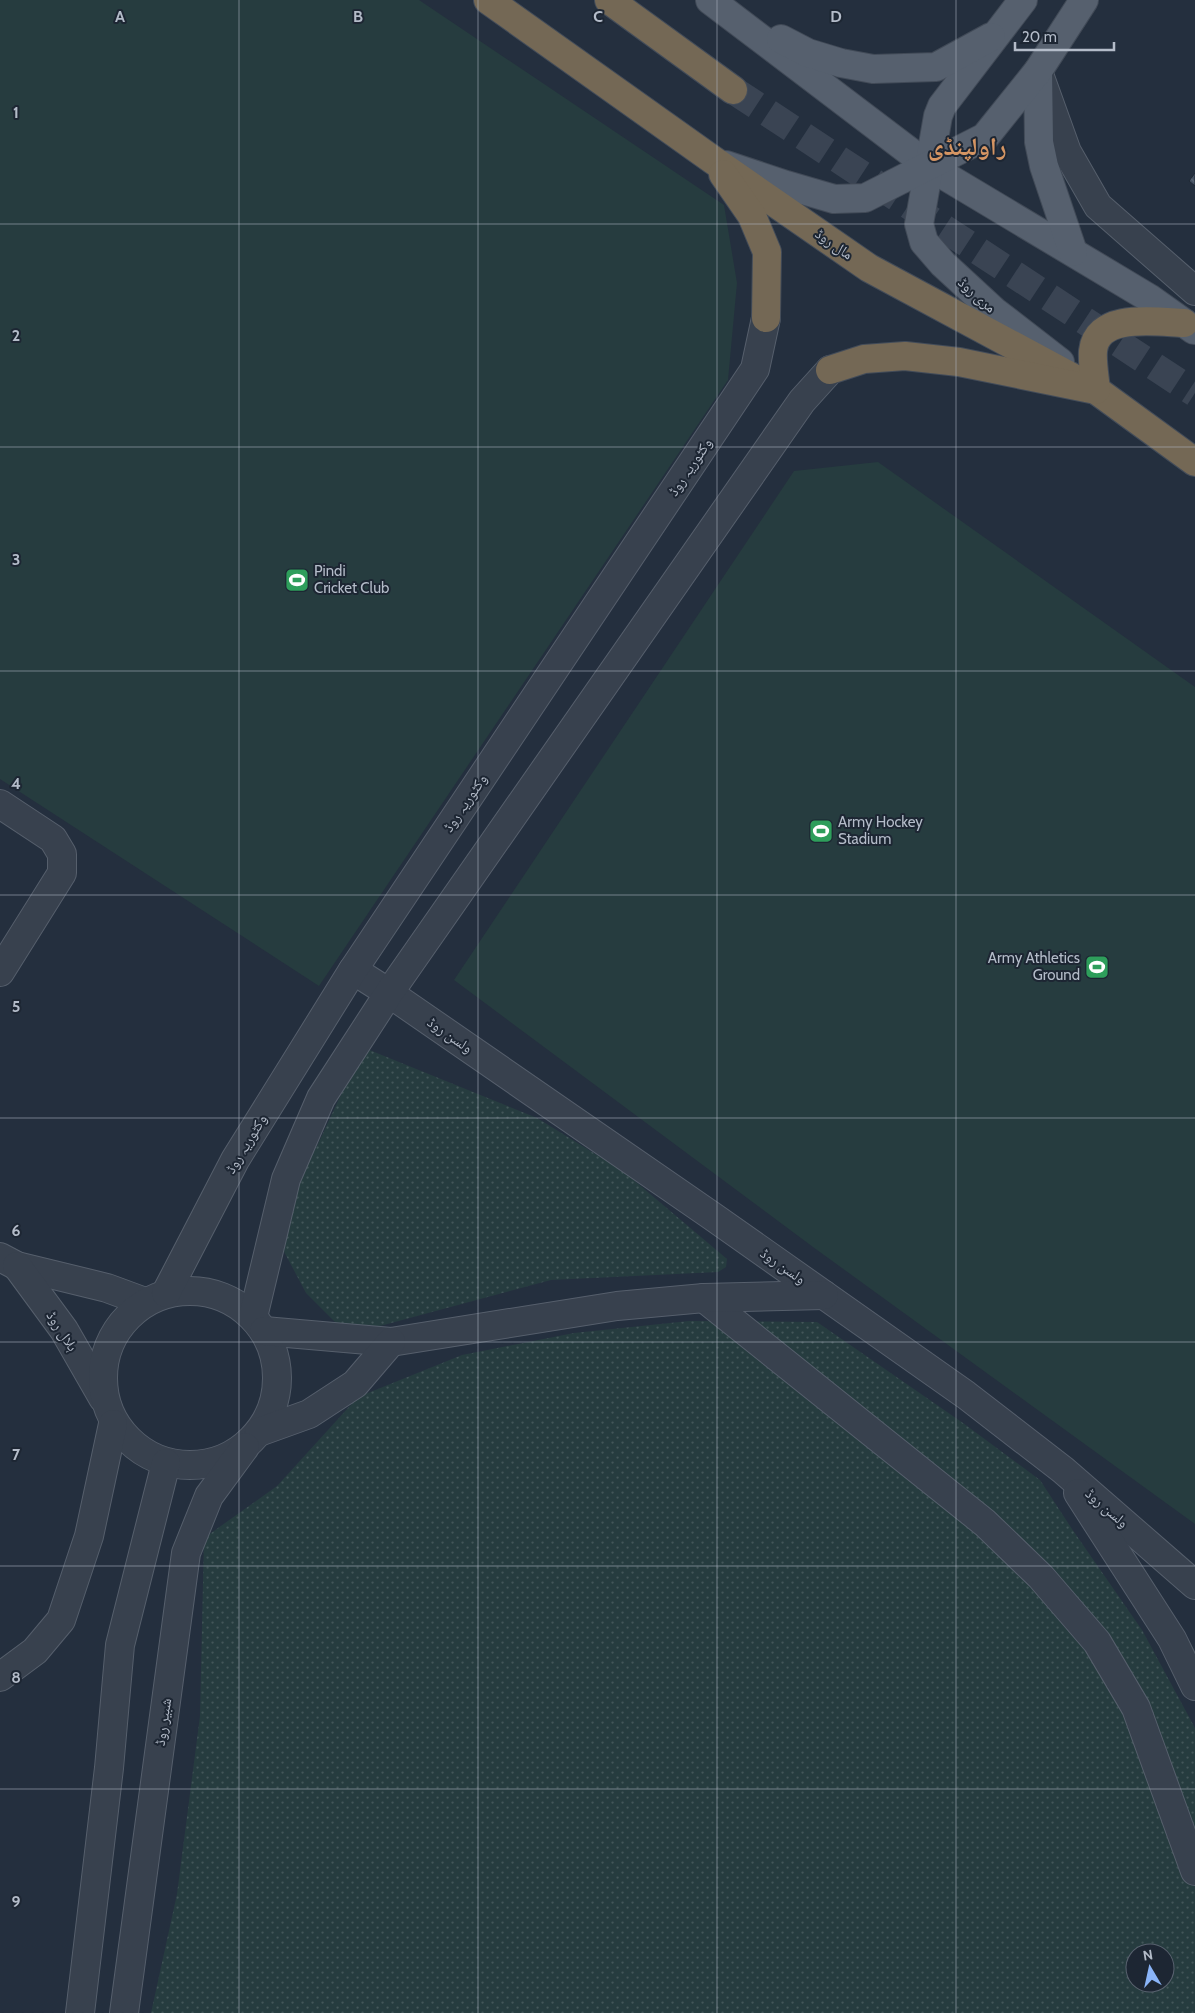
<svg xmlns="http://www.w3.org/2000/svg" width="1195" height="2013" font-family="Cabin,'Noto Naskh Arabic',sans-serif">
  <defs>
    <pattern id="grass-dots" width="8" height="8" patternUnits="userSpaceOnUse" patternTransform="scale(1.25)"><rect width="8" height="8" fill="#263c3f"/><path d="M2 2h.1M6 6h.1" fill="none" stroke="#435659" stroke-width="1.8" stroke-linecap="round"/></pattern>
    <pattern id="building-back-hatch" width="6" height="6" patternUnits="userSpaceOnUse" patternTransform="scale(1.25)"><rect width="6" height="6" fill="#455162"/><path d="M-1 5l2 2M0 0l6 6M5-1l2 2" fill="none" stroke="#5d6877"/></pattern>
  </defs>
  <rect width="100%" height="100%" fill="#242f3e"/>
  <g fill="url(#grass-dots)" fill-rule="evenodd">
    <polygon points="367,1049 537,1118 623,1171 727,1259 726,1267 718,1272 551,1280 380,1326 340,1327 306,1293 280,1244 290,1185 317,1146 345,1086"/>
    <path d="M 689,1321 L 817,1322 L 963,1423 L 1040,1480 L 1072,1529 L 1142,1630 L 1195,1728 L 1195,2013 L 151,2013 L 177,1894 L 200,1716 L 204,1538 L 277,1486 L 358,1397 L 462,1355 L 574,1333 ZM 1135,1953 L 1165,1953 L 1165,1983 L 1135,1983 Z"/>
  </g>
  <g fill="#263c3f">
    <polygon points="0,0 419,0 724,205 737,283 728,380 319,986 0,779"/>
    <polygon points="878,462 1195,687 1195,1524 813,1247 454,980 794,471"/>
  </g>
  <polygon fill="url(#building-back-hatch)" stroke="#1f2835" points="1195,173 1195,186 1189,181"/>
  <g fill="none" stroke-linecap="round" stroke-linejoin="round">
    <polyline stroke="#3a4453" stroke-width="28" stroke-dasharray="28 14" stroke-linecap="butt" points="733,90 1195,393"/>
    <g stroke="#565f6c" stroke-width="30">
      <g id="minor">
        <polyline points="1040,77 1067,152 1098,206 1195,291"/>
        <polyline points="0,804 53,839 62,854 62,873 0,972"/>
        <polyline points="353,970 389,993 712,1216 966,1395 1063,1470 1195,1585"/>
        <polyline points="0,1257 17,1266 107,1288 145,1302"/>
        <polyline points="17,1266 64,1330 103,1398"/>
        <circle cx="190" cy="1378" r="87"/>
        <polyline points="166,1293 235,1160 353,970 755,369 766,318"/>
        <polyline points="704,1298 985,1523 1041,1577 1097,1642 1136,1708 1195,1871"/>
        <polyline points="253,1317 286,1179 321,1098 389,993 802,401 830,370"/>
        <polyline points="264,1331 391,1342 617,1306 704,1298 824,1295"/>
        <polyline points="259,1432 309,1414 355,1384 391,1342"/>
        <polyline points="1078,1493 1172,1639 1195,1686"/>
        <polyline points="0,1677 35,1651 61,1620 89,1536 113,1424"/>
        <polyline points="80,2013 109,1768 120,1645 166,1463"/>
        <polyline points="124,2013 186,1553 209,1496 245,1447"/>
      </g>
    </g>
    <g stroke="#414a57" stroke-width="30">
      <g id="major">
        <polyline points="710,0 930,167 1149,298 1194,330"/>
        <polyline points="1023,0 942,106 938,116 919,224 924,242 943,264 994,311 1060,362"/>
        <polyline points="781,39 808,53 841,63 873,69 936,67 991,37"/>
        <polyline points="1038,71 1039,142 1044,166 1073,252"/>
        <polyline points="726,165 786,185 834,199 865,198 985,137 1038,71 1084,0"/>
      </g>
    </g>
    <g stroke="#434c59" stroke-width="30">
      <g id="highway">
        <polyline points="488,0 713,160 869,268 1096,390 1195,462"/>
        <polyline points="609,0 733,90"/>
        <polyline points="723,174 752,216 767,252 766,318"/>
        <path d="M 830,370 L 864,359 L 905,356 L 959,362 L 1096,390 C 1095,378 1092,363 1093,351 C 1097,312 1156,322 1184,323"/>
      </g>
    </g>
    <use href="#minor" stroke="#38414e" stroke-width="28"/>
    <use href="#major" stroke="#56606e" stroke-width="28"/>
    <use href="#highway" stroke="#746855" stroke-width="28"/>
  </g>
  <path fill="none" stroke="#b4bcc9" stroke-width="1" stroke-opacity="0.55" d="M 239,0 L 239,2013M 478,0 L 478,2013M 717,0 L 717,2013M 956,0 L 956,2013M 0,224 L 1195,224M 0,447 L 1195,447M 0,671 L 1195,671M 0,895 L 1195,895M 0,1118 L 1195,1118M 0,1342 L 1195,1342M 0,1566 L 1195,1566M 0,1789 L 1195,1789"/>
  <defs>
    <g id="stadium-square" transform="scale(1.25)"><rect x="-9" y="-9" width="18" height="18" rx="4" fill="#2e9e5b" stroke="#1d2633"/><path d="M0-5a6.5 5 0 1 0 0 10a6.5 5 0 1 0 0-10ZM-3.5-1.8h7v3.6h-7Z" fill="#fff"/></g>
  </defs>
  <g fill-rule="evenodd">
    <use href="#stadium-square" x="297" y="580"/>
    <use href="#stadium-square" x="821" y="831"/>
    <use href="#stadium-square" x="1097" y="967"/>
  </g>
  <g text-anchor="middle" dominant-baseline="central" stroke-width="4" stroke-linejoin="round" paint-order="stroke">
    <g font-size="15" fill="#b4bcc9" stroke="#1d2633">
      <text transform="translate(834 244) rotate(35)">مال روڈ</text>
      <text transform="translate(977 295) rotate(42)">مری روڈ</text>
      <text transform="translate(690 467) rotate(-56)">وکٹوریہ روڈ</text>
      <text transform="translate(465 803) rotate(-56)">وکٹوریہ روڈ</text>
      <text transform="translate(450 1035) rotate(35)">ولسن روڈ</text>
      <text transform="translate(246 1144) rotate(-59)">وکٹوریہ روڈ</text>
      <text transform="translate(783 1266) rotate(35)">ولسن روڈ</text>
      <text transform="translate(62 1331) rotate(57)">ہلال روڈ</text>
      <text transform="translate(1107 1508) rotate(41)">ولسن روڈ</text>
      <text transform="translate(163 1722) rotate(-82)">شبیر روڈ</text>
    </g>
    <g font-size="15" fill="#b4bcc9" stroke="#1d2633" text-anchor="start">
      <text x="314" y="571">Pindi<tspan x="314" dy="17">Cricket Club</tspan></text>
      <text x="838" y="822">Army Hockey<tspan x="838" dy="17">Stadium</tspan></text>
      <text x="1080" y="958" text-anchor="end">Army Athletics<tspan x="1080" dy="17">Ground</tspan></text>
    </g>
    <g font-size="25" font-weight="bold" fill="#d59563" stroke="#1d2633">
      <text x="967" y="146">راولپنڈی</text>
    </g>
  </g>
  <g font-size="16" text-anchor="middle" font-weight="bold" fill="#b4bcc9" stroke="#1d2633" stroke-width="4" stroke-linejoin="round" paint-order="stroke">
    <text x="120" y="22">A</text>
    <text x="358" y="22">B</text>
    <text x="598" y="22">C</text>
    <text x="836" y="22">D</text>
    <text x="16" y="118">1</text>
    <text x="16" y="341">2</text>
    <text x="16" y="565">3</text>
    <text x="16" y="789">4</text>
    <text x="16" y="1012">5</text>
    <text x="16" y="1236">6</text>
    <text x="16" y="1460">7</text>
    <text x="16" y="1683">8</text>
    <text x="16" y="1907">9</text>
  </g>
  <g transform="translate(1150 1968) rotate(351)"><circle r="24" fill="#1d2633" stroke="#59626f"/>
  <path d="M0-4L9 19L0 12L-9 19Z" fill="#8ab4f8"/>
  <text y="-8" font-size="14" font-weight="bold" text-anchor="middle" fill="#b4bcc9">N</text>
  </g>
  <path d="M1015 42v8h99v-8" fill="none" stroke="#b4bcc9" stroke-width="2.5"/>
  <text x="1022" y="42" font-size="15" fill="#b4bcc9" stroke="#1d2633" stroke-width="4" paint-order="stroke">20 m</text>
</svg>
